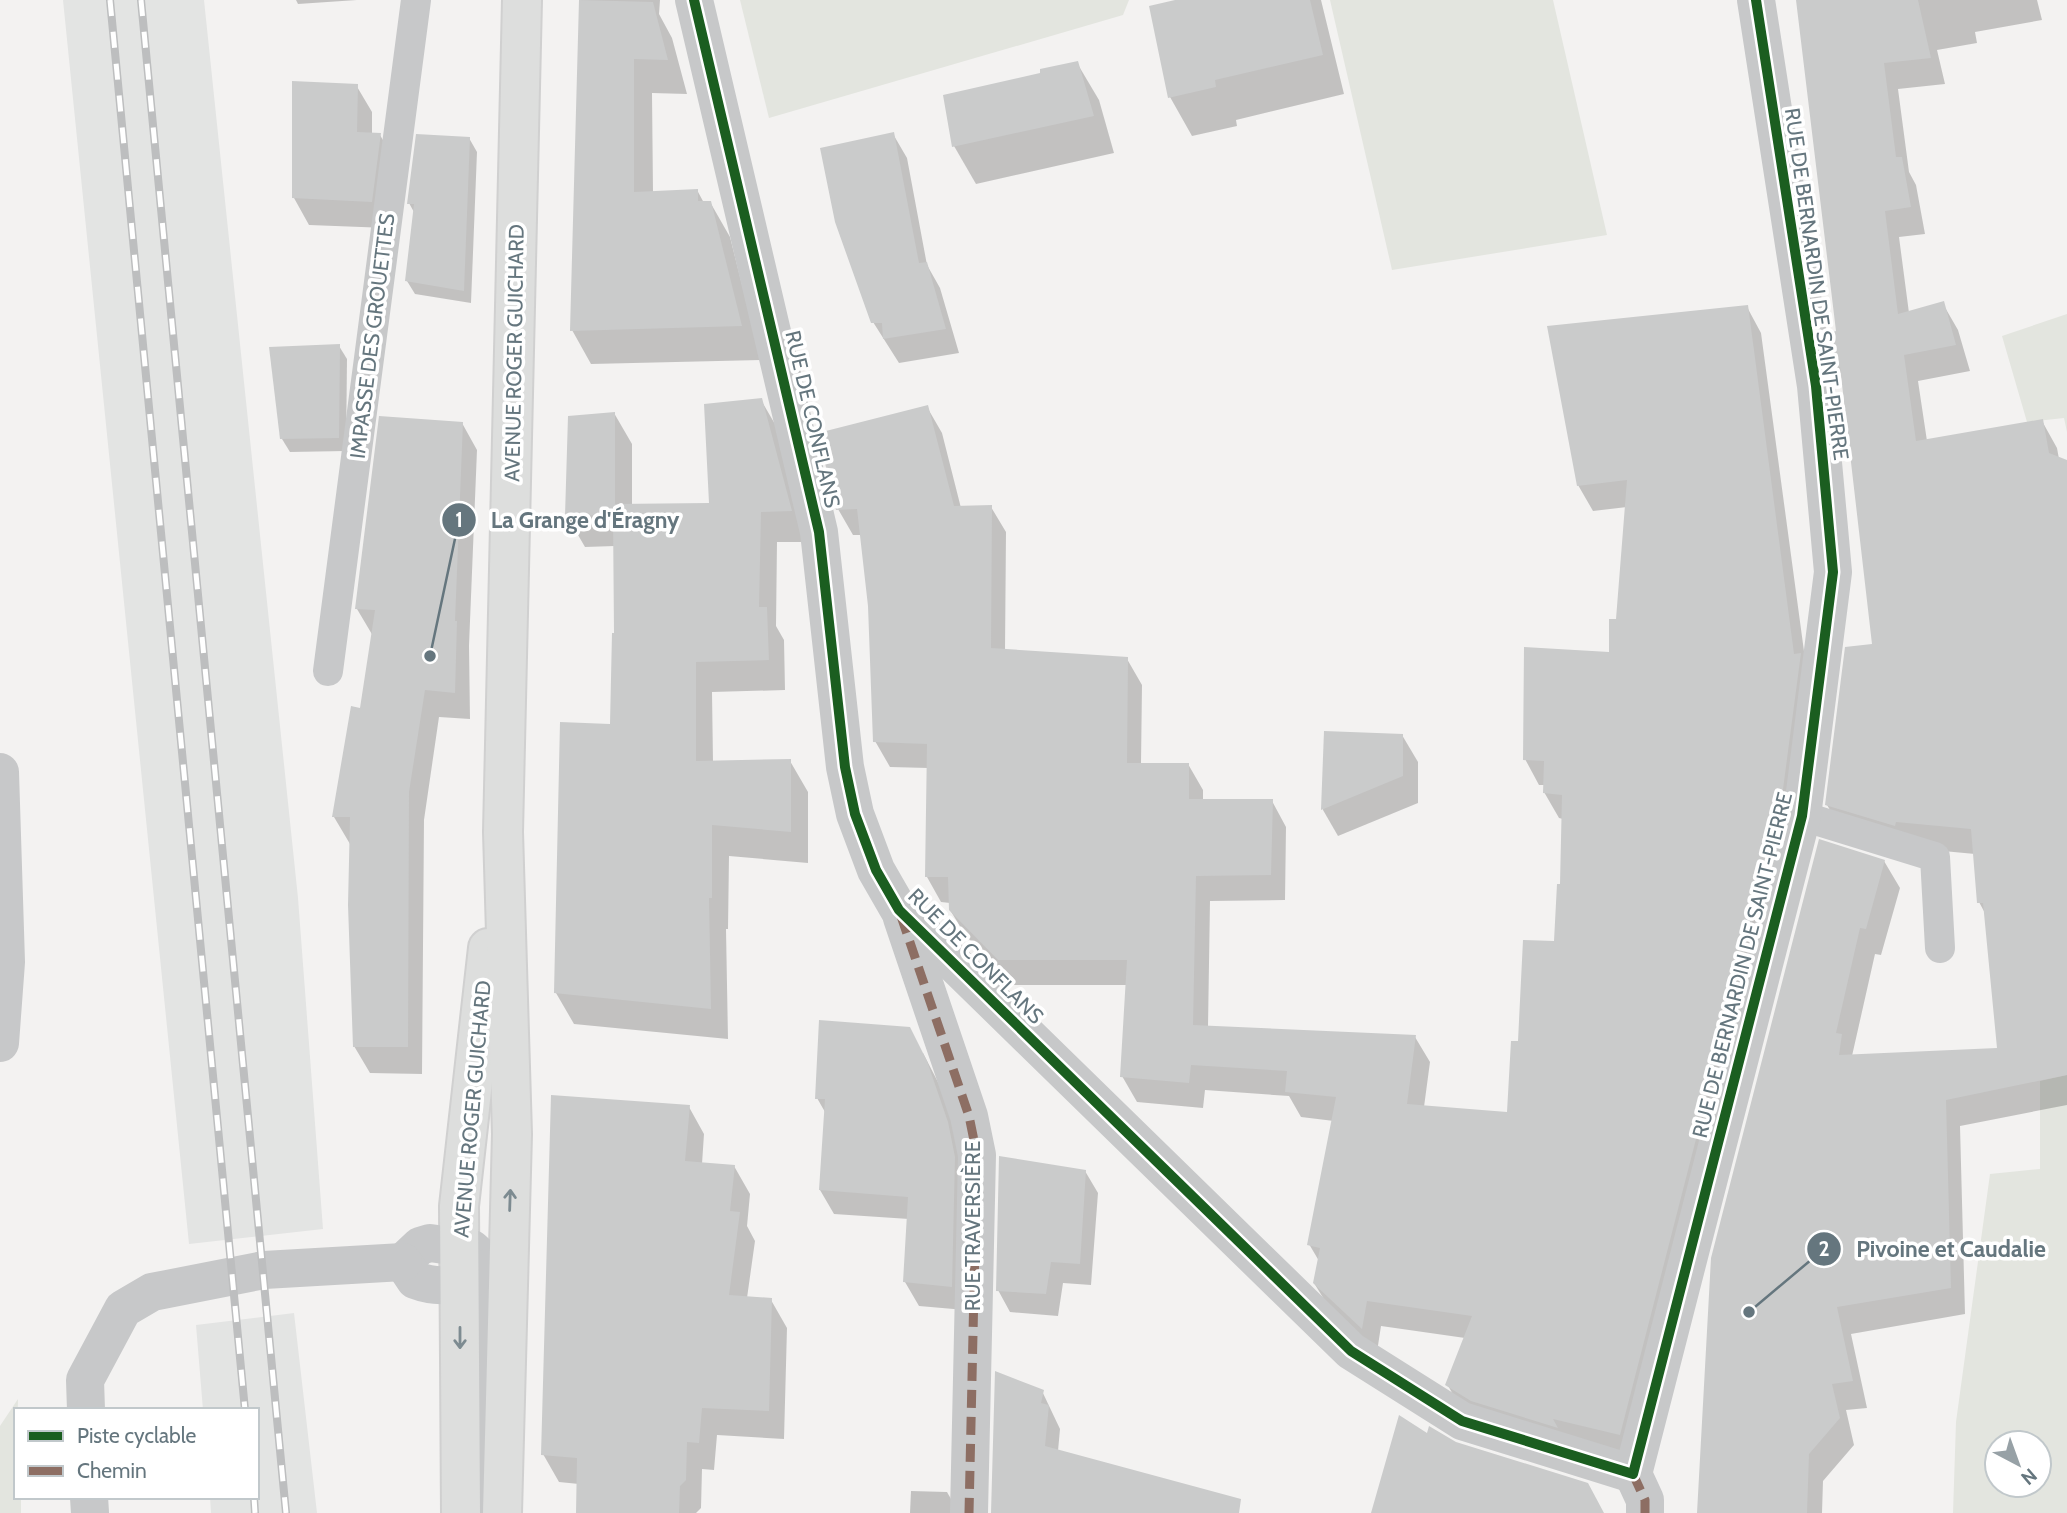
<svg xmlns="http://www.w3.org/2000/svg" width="2067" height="1513" font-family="Cabin,sans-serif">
  <rect width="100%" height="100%" fill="#f3f2f1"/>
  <g fill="#e3e4e3">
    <polygon points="63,0 204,0 298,898 323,1229 189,1244"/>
    <polygon points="294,1313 317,1513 211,1513 210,1497 257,1497 257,1410 203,1410 196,1325"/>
  </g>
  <g fill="#e3e5df" fill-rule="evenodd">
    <polygon points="740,0 1129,0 1123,15 769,118"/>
    <polygon points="1330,0 1553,0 1607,235 1392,270"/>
    <polygon points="2067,314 2067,432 2064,418 2027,422 2002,336"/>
    <path d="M 2067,1075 L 2067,1513 L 1953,1513 L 1956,1422 L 1990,1174 L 2040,1169 L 2040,1081 ZM 1997,1443 L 2039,1443 L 2039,1485 L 1997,1485 Z"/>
    <polygon points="18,1399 16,1497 21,1497 21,1513 0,1513 0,1426"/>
  </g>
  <g fill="#0003">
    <polygon points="296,0 357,0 298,4"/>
    <polygon points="580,0 660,0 659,14 672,38 687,94 652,93 653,192 697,190 704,203 710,202 730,237 761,360 591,364 572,330"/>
    <polygon points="1183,0 1321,0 1344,94 1236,120 1237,126 1192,136 1170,97"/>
    <polygon points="1797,0 2037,0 2042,20 1975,32 1977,43 1937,50 1945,84 1898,89 1909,172 1916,185 1925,234 1899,237 1909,313 1943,304 1958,330 1970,371 1918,381 1927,441 2042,421 2057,448 2059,459 2067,465 2067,1105 1960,1126 1965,1314 1851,1334 1867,1408 1846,1410 1854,1445 1823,1481 1822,1513 1699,1513 1713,1258 1884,861 1900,888 1881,955 1875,954 1852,1056 1999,1049 1986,915 1979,902 1975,854 1911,848 1843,831 1827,805 1874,645 1843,377 1837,367 1838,333"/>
    <polygon points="1077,63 1099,100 1114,153 976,184 954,146 1042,74"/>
    <polygon points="356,85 372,112 372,134 380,135 395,161 387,228 309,225 294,198"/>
    <polygon points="893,134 907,158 927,265 940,288 959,353 899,363 873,322"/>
    <polygon points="469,138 477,152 471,303 415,294 407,281 415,214 409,203"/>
    <polygon points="1747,307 1761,333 1806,666 1814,680 1635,1460 1462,1410 1447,1384 1465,1338 1381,1326 1377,1352 1330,1309 1314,1283 1319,1261 1309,1244 1334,1121 1301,1117 1289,1096 1205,1090 1203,1108 1137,1102 1122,1076 1128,985 1014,985 966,936 950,910 950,903 941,902 927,877 928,768 890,767 875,741 869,606 861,535 853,535 838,509 927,407 942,433 961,508 991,507 1006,532 1005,651 1127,659 1142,685 1141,765 1188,764 1203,790 1203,801 1272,801 1286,827 1285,900 1210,901 1208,1027 1415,1037 1430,1062 1424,1107 1509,1114 1520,1043 1556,943 1561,886 1563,819 1559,818 1544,792 1545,785 1539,785 1525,759 1611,654 1618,620 1627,507 1593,511 1578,485"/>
    <polygon points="339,346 347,359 346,451 290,452 282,439"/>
    <polygon points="761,400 779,431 808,542 777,542 776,626 784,640 785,690 712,692 713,762 790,761 808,792 808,863 729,856 728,929 726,929 728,1039 574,1024 556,993 612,726 616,635 615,546 585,547 567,516 570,417 614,413 632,444 632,506 711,505"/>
    <polygon points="462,423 477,450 469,646 470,719 439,717 424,820 422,1074 370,1073 354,1046 350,844 334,817 362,710 373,636 357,609"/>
    <polygon points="1326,733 1402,735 1418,762 1418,803 1338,836 1323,810"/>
    <polygon points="923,1053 940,1086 961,1147 965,1310 919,1306 905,1282 909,1219 834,1214 820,1190 825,1112 817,1098"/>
    <polygon points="689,1107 704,1134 702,1164 734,1166 750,1194 747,1226 755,1241 747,1298 771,1300 787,1328 784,1439 717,1435 714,1470 702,1469 701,1508 696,1513 578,1513 579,1484 559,1482 543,1454"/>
    <polygon points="1085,1171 1098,1193 1091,1285 1063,1283 1058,1316 1010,1312 998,1290"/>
    <polygon points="1042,1391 1060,1429 1058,1451 1160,1513 993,1513"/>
    <polygon points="911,1491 947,1492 959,1513 910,1513"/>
  </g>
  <g fill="#cacbcb">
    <polygon points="579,0 653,2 668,60 634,59 634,192 698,189 698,201 711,201 742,326 570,331"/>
    <polygon points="1175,0 1310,0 1323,55 1215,80 1216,87 1168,98 1149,6"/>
    <polygon points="1796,0 1918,0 1931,58 1884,63 1896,157 1902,157 1911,207 1885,211 1898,314 1944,301 1956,345 1904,355 1916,441 2043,419 2049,453 2067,460 2067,1075 1946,1100 1951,1288 1837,1307 1853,1381 1832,1384 1840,1418 1809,1454 1807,1513 1697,1513 1711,1258 1819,839 1885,860 1866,929 1860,928 1836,1033 1842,1034 1839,1055 1997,1048 1983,903 1977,903 1971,829 1896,822 1895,826 1825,805 1845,647 1872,644 1840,367 1835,367 1830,333 1836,331"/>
    <polygon points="1078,61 1094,116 952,147 943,95 1040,73 1040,69"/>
    <polygon points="292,81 358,84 357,132 381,133 372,202 292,198"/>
    <polygon points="894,132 919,263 927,262 946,329 883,339 882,323 871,323 835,222 820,148"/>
    <polygon points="416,134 470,137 464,291 405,281 414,204 407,204"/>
    <polygon points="1748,305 1794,654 1801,653 1780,812 1620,1435 1553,1419 1558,1428 1471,1401 1445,1385 1472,1316 1367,1301 1362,1329 1313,1283 1320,1248 1307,1245 1336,1097 1285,1092 1287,1071 1191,1065 1189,1083 1120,1077 1127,960 998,960 949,910 948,877 925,877 927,744 873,742 868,606 857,509 836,510 818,433 928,405 954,506 992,505 991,648 1128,657 1127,763 1189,763 1189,799 1273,799 1271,875 1196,876 1193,1025 1416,1035 1407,1104 1507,1112 1511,1041 1518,1041 1523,940 1554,941 1557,884 1560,884 1562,795 1543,793 1544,761 1523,760 1524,647 1609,652 1609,619 1616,619 1627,480 1577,486 1547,326"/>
    <polygon points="340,344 339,438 280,439 269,347"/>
    <polygon points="762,398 792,511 761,512 759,607 767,607 769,660 696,662 696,761 791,759 791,832 712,825 712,898 709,898 711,1009 554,993 560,722 610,724 612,633 614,633 613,515 565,516 568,416 615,412 615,504 709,503 704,404"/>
    <polygon points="379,416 463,422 455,621 457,621 455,693 425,690 409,792 408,1047 353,1047 348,905 350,817 332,817 351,706 360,708 375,610 355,609"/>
    <polygon points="1324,731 1403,734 1403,776 1321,810"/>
    <polygon points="819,1020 910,1027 927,1061 948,1122 955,1157 952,1287 903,1282 908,1197 819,1190 825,1099 815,1099"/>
    <polygon points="551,1095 690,1105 685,1161 735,1165 730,1211 740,1212 729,1295 772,1298 769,1411 702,1408 699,1443 687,1442 686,1480 680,1486 679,1513 576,1513 577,1458 541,1455"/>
    <polygon points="999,1156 1086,1170 1080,1264 1051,1262 1046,1294 996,1291"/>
    <polygon points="995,1371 1044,1390 1041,1403 1049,1405 1045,1446 1241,1499 1239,1513 991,1513"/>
    <polygon points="1399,1415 1427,1433 1429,1426 1456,1442 1588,1483 1604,1513 1371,1513"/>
  </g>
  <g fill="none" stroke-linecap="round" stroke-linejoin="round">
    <g stroke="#d0d0d0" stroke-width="42">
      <g id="secondary">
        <polyline points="461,1513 459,1206 488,948"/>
        <polyline points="502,1513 512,1134 503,832 522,0"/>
      </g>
    </g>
    <g stroke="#c7c8c9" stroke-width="30">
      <polyline points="328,671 416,0"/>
      <polyline points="1802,816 1935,857 1940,948"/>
    </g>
    <g stroke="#c7c8c9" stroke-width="38">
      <polyline points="694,0 819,532 845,767 855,814 876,870 899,910 1351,1351 1462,1421 1633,1474"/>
      <polyline points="0,772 6,962 0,1043"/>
      <polyline points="902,918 969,1116 977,1155 969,1513"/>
      <polyline points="1633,1474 1802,816 1833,572 1816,386 1756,0"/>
      <polyline points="1633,1474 1645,1500 1645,1513"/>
    </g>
    <g stroke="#c7c8c9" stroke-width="38">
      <polyline points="403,1262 420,1246 430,1243 472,1249 484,1260 487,1287 483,1458 494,1513"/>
      <path d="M 403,1262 L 415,1280 C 441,1290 467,1285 488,1268"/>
      <polyline points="86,1410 85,1380 123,1309 152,1292 264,1270 403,1262"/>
      <polyline points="89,1497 90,1513"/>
    </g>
    <use href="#secondary" stroke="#dddedd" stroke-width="38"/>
    <g stroke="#bdbebf" stroke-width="8">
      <g id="rail">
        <polyline points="110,0 245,1410"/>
        <polyline points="141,0 286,1513"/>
        <polyline points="254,1497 255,1513"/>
      </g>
    </g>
    <use href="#rail" stroke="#fff" stroke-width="5" stroke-dasharray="16" stroke-linecap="butt"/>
    <g stroke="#8d6e63" stroke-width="9" stroke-dasharray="18 9" stroke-linecap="butt">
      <polyline points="901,916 969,1116 977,1155 969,1513"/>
      <polyline points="1633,1474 1645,1500 1645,1513"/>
    </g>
    <g stroke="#fff" stroke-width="15">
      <polyline id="cycleway" points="694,0 819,532 845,767 855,814 876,870 899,910 1351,1351 1462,1421 1633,1474 1802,816 1833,572 1816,386 1756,0"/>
    </g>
    <use href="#cycleway" stroke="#1b5e20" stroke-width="10"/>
  </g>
  <defs><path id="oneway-shaft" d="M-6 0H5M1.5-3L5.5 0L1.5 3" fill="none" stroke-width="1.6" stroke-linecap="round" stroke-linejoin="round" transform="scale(1.75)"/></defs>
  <g stroke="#7d8b91">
    <use href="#oneway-shaft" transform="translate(510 1200) rotate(-88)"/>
    <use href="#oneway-shaft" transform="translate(460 1338) rotate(90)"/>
  </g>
  <g text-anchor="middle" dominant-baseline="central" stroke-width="7" stroke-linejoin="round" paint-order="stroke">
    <g font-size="21" fill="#65767e" stroke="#fff">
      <text transform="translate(1817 284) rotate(82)">RUE DE BERNARDIN DE SAINT-PIERRE</text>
      <text transform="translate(372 336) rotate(-83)">IMPASSE DES GROUETTES</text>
      <text transform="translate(514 353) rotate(-89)">AVENUE ROGER GUICHARD</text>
      <text transform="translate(813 419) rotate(77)">RUE DE CONFLANS</text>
      <text transform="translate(976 956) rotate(45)">RUE DE CONFLANS</text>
      <text transform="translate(1742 965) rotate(-76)">RUE DE BERNARDIN DE SAINT-PIERRE</text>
      <text transform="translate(472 1109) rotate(-85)">AVENUE ROGER GUICHARD</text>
      <text transform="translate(972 1226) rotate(-90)">RUE TRAVERSIÈRE</text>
    </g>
  </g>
  <path fill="none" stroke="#65767e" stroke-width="2.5" d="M430 656L459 520M1749 1312L1824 1249"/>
  <g fill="#65767e" stroke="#fff" stroke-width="2.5">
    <circle cx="430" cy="656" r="7"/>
    <circle cx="1749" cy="1312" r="7"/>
    <circle cx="459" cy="520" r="18"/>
    <circle cx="1824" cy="1249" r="18"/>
  </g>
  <g font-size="21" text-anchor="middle" font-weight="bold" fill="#fff">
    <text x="459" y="527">1</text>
    <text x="1824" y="1256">2</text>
  </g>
  <g font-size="23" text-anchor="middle" font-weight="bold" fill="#65767e" stroke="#fff" stroke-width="7" stroke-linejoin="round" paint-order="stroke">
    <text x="585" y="528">La Grange d'Éragny</text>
    <text x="1951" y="1257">Pivoine et Caudalie</text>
  </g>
  <rect x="14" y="1408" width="245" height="91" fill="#ffffff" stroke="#c1c8cb" stroke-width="2"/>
  <rect x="28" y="1431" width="35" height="10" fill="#1b5e20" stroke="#c1c8cb" stroke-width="2"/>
  <text x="77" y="1443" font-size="21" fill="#65767e">Piste cyclable</text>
  <rect x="28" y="1466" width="35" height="10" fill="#8d6e63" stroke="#c1c8cb" stroke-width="2"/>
  <text x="77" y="1478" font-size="21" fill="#65767e">Chemin</text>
  <g transform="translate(2018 1464) rotate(139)"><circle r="33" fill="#ffffff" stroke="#c1c8cb" stroke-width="2"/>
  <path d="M0-5L12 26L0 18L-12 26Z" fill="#97a1a6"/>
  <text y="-10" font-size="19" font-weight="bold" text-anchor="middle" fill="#65767e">N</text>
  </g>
</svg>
